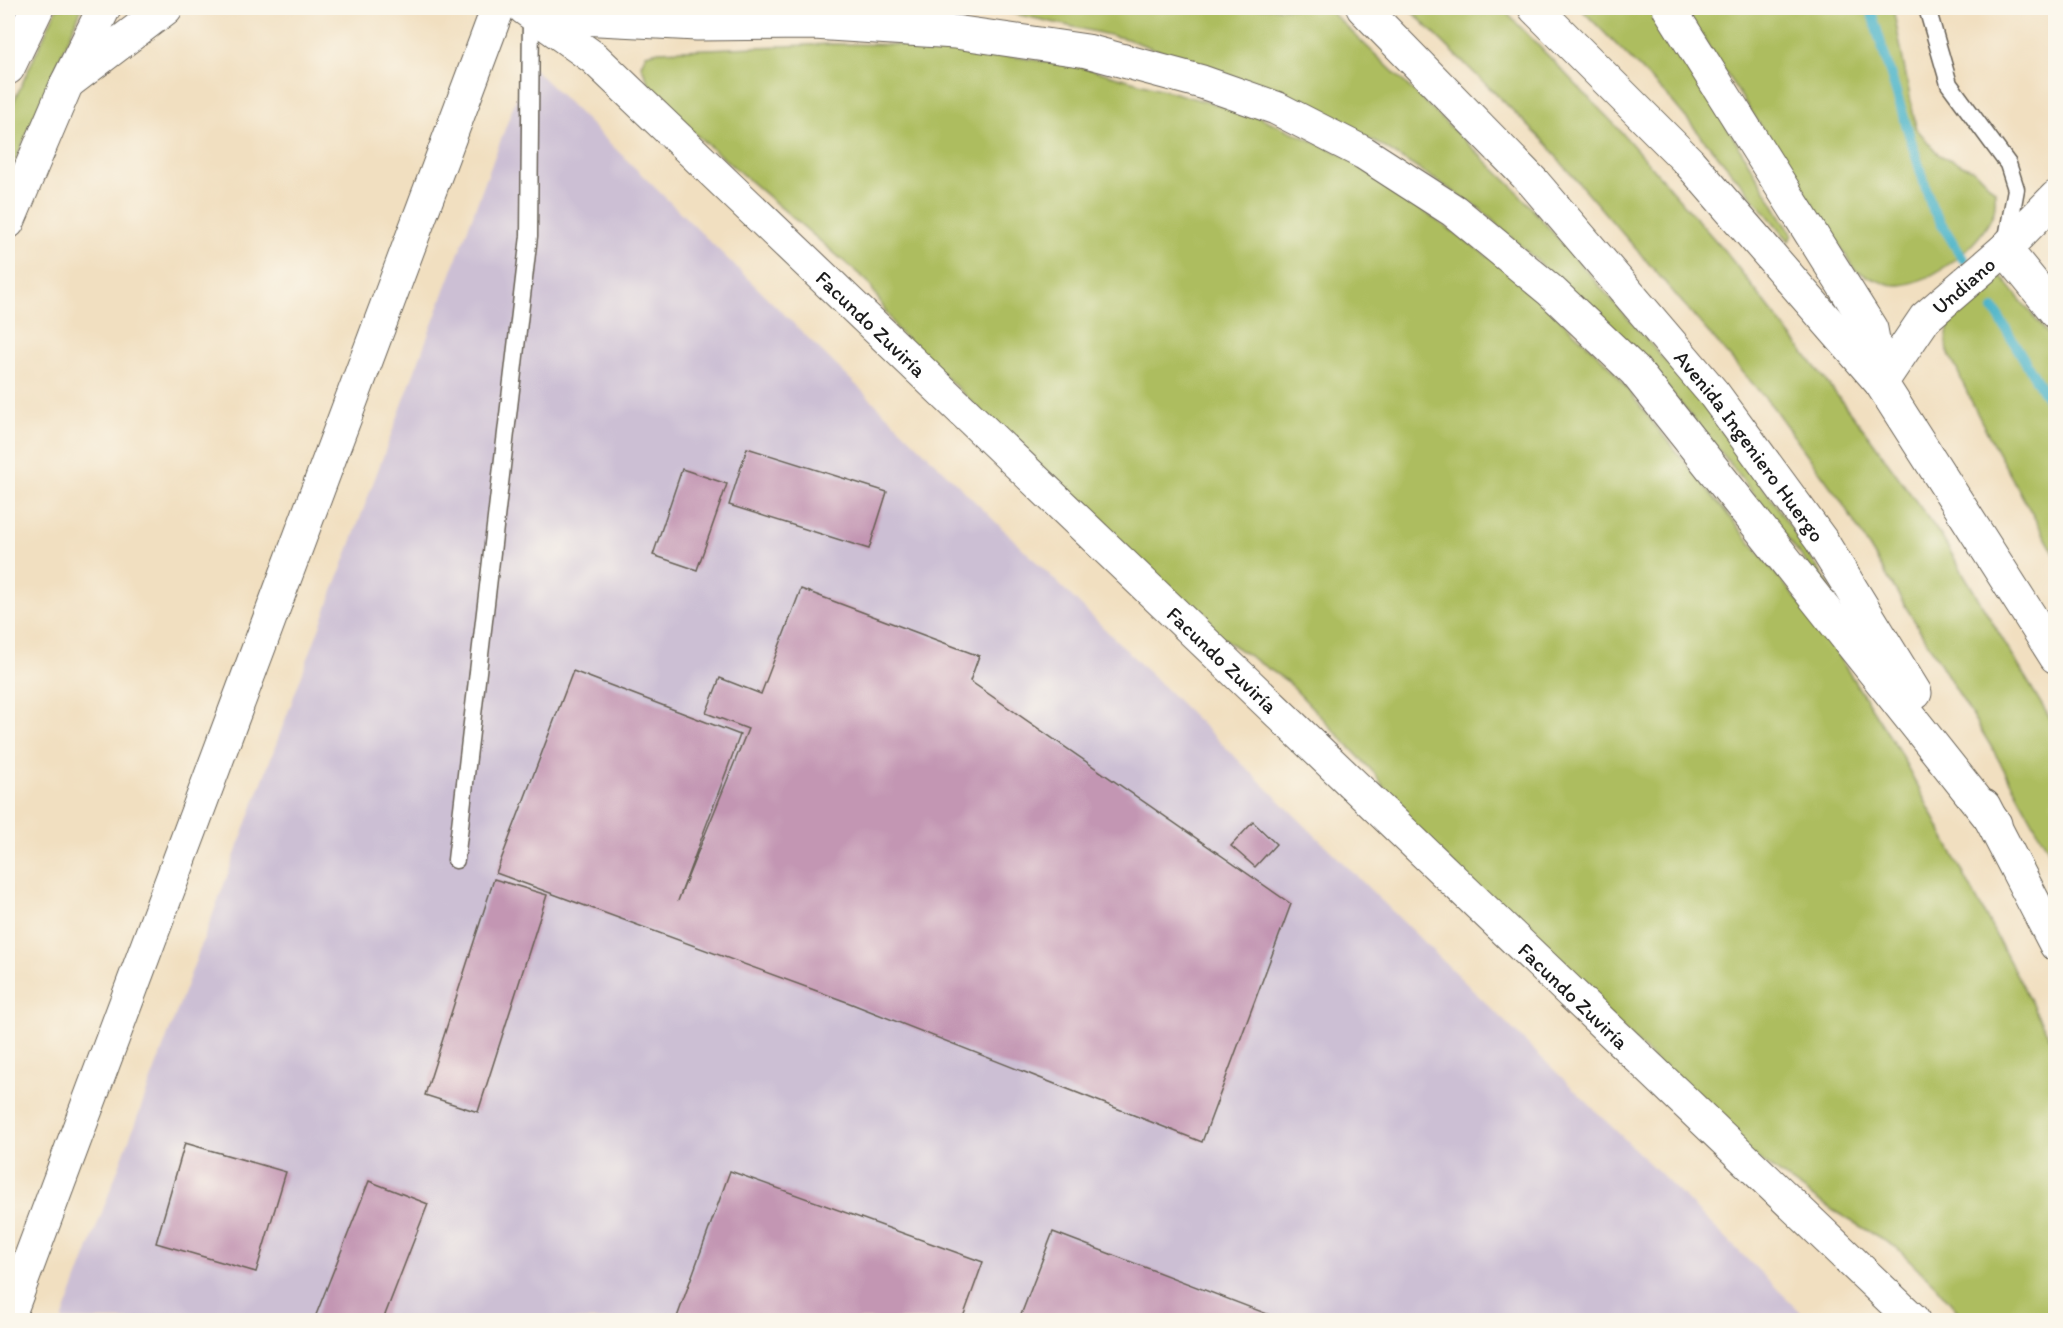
<svg xmlns="http://www.w3.org/2000/svg" width="2063" height="1328" font-family="Itim,sans-serif">
  <rect width="100%" height="100%" fill="#fbf7ec"/>
  <filter id="ink" filterUnits="userSpaceOnUse"><feTurbulence type="fractalNoise" baseFrequency=".0167" numOctaves="2"/><feDisplacementMap in="SourceGraphic" scale="12" xChannelSelector="R" yChannelSelector="G"/><feConvolveMatrix kernelMatrix="1 2 1 2 8 2 1 2 1" color-interpolation-filters="sRGB"/></filter>
  <filter id="wash" filterUnits="userSpaceOnUse"><feTurbulence type="fractalNoise" baseFrequency=".008" numOctaves="4" result="noise"/><feDisplacementMap in="SourceGraphic" scale="24" xChannelSelector="R" yChannelSelector="G"/><feGaussianBlur stdDeviation="1.35" result="paint"/><feColorMatrix in="noise" values="0 0 0 0 0 0 0 0 0 0 0 0 0 0 0 0 0 1.4 0 .05"/><feComposite in="paint" operator="in"/></filter>
  <g filter="url(#wash)">
    <rect width="100%" height="100%" fill="#f1dfc0"/>
    <polygon fill="#ccbfd4" points="529,64 1809,1320 62,1320"/>
    <g fill="#adbd5f" stroke="#646c3e" stroke-width="1.5">
      <polygon points="57,8 82,8 8,177 8,114"/>
      <polygon points="955,8 1327,8 1514,188 1696,396 1772,499 1832,590 1822,583 1720,451 1640,355 1478,207 1382,146 1275,92 1127,39 1002,11"/>
      <polygon points="1408,8 1502,8 1616,126 1728,255 1871,439 1941,536 2055,727 2055,862 1992,748 1841,501 1772,406 1558,159 1549,146"/>
      <polygon points="1580,8 1656,8 1792,235 1789,241 1671,100"/>
      <path d="M 1683,8 L 1893,8 L 1916,128 L 1939,155 L 1974,170 L 1995,191 C 1995,198 1996,208 1993,214 C 1980,245 1934,282 1900,285 C 1884,286 1870,277 1856,271 Z"/>
      <polygon points="832,44 936,45 1082,67 1257,116 1344,155 1510,272 1610,366 1654,424 1821,629 1899,751 2055,1048 2055,1320 1965,1320 1935,1285 1896,1247 1834,1211 1751,1154 1402,815 1375,774 1287,681 1204,626 897,330 868,282 673,115 649,84 641,65 646,54 659,51"/>
      <path d="M 2001,276 L 2055,343 L 2055,555 C 2022,494 1985,435 1958,372 C 1954,363 1946,351 1946,342 C 1948,311 1971,281 2001,276 Z"/>
    </g>
    <g fill="none" stroke-linecap="round" stroke-linejoin="round">
      <g stroke="#49b3c8" stroke-width="10">
        <polyline points="1870,8 1932,208 1963,259"/>
        <polyline points="1994,309 2056,413"/>
      </g>
    </g>
    <g id="blocks">
      <g fill="#c396b3">
        <polygon points="747,448 887,492 869,549 729,505"/>
        <polygon points="682,469 727,484 697,570 653,555"/>
        <polygon points="801,589 979,656 970,681 1291,904 1202,1142 847,1002 496,873 573,671 740,735 678,901 748,729 706,713 720,678 761,694"/>
        <polygon points="1253,822 1276,844 1255,867 1231,846"/>
        <polygon points="494,879 547,895 478,1112 425,1095"/>
        <polygon points="185,1143 286,1172 256,1272 156,1243"/>
        <polygon points="730,1171 983,1262 962,1320 676,1320"/>
        <polygon points="369,1181 428,1204 383,1320 314,1320"/>
        <polygon points="1053,1232 1283,1320 1019,1320"/>
      </g>
    </g>
  </g>
  <g filter="url(#ink)">
    <use href="#blocks" fill-opacity="0" stroke="#676055" stroke-width="1.5"/>
    <g fill="none" stroke-linecap="round" stroke-linejoin="round">
      <g stroke="#676055" stroke-width="19">
        <g id="lane">
          <polyline points="1927,8 1949,84 2008,164 2016,189 2006,243"/>
          <polyline points="456,860 529,236 531,13"/>
        </g>
      </g>
      <g stroke="#676055" stroke-width="35">
        <g id="street">
          <path id="s1" d="M 524,8 L 594,58 L 1913,1320"/>
          <polyline points="2005,249 2056,312"/>
          <path id="s2" d="M 1881,383 L 1925,318 L 2005,249 L 2056,197"/>
          <polyline points="8,1318 498,8"/>
        </g>
      </g>
      <g stroke="#676055" stroke-width="35">
        <g id="secondary">
          <polyline points="8,68 37,8"/>
          <polyline points="8,222 67,83 104,8"/>
        </g>
      </g>
      <g stroke="#676055" stroke-width="35">
        <g id="highway">
          <polyline points="547,8 579,18 697,24 814,23 955,32 1087,51 1202,82 1276,108 1364,153 1454,211 1551,291 1635,371 1995,824"/>
          <path id="s3" d="M 1363,8 L 1534,183 L 1714,394 L 1821,540 L 1915,693"/>
          <polyline points="1535,8 1689,162 1881,383 2056,657"/>
          <polyline points="1669,8 1871,329 1881,382"/>
          <polyline points="67,83 166,8"/>
          <polyline points="1984,806 2056,945"/>
        </g>
      </g>
      <use href="#lane" stroke="#fff" stroke-width="16"/>
      <use href="#street" stroke="#fff" stroke-width="33"/>
      <use href="#secondary" stroke="#fff" stroke-width="33"/>
      <use href="#highway" stroke="#fff" stroke-width="33"/>
    </g>
  </g>
  <g text-anchor="middle" dominant-baseline="central" stroke-width="6" stroke-linejoin="round" paint-order="stroke">
    <g font-size="21" fill="#1c1c1c" stroke="#fbf7ec">
      <text stroke="none"><textPath href="#s2" startOffset="129">Undiano</textPath></text>
      <text stroke="none"><textPath href="#s1" startOffset="470">Facundo Zuviría</textPath></text>
      <text stroke="none"><textPath href="#s3" startOffset="585">Avenida Ingeniero Huergo</textPath></text>
      <text stroke="none"><textPath href="#s1" startOffset="956">Facundo Zuviría</textPath></text>
      <text stroke="none"><textPath href="#s1" startOffset="1442">Facundo Zuviría</textPath></text>
    </g>
  </g>
  <rect width="2063" height="1328" fill="none" stroke="#fbf7ec" stroke-width="30"/>
</svg>
